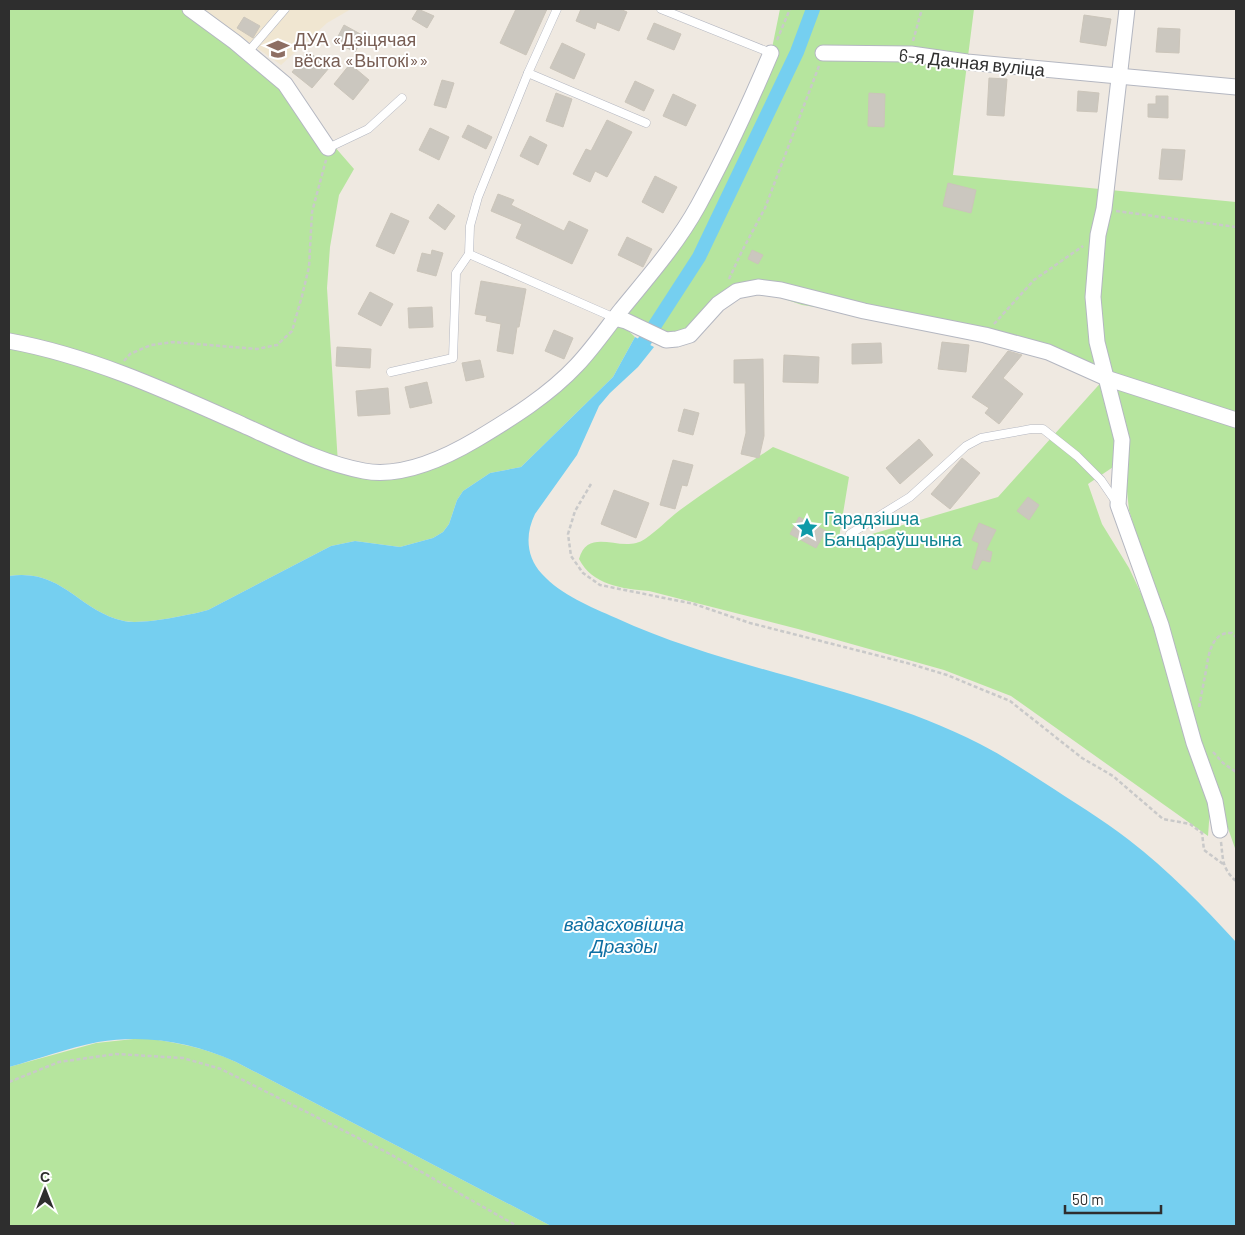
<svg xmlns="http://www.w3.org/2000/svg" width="1245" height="1235" font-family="Barlow,sans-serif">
  <rect width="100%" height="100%" fill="#efe9e1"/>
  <polygon fill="#f0e6d1" points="202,9 351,9 327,23 281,65"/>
  <g fill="#b6e59e">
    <path d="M 9,9 L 190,9 L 235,42 L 321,131 L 354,169 L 339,195 L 330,247 L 327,288 L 338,464 L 419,466 L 544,394 L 668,253 L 771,53 L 780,9 L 974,9 L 953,175 L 1236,202 L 1236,851 L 1199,746 L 1129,510 L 1126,482 L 1122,461 L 1088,484 L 1102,524 L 1129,568 L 1157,627 L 1211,795 L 1208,836 L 1011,696 L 944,670 L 798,629 L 649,591 C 623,589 592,585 579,559 C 589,525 622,555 645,539 C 657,531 668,519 680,510 C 710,488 742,468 773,447 L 849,477 L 838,544 L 998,497 L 1105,378 L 952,328 L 802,305 L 764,292 L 749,289 L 677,339 L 616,319 L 635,337 L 613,377 L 521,467 L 490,473 L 463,491 L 457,500 L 449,524 L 443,532 L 433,538 L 400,547 L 355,541 L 331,546 L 208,610 C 190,615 141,625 124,621 C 78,611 63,568 9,576 Z"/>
    <path d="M 143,1038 C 176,1042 206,1048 236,1062 L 551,1226 L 9,1226 L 9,1067 L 96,1043 Z"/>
  </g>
  <path fill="#75cff0" d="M 635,337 L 654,347 L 638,367 L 610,393 L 599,406 L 577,455 L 535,514 C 525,534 526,557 542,574 C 561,595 591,607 616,618 C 733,672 865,685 980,744 C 1002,755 1022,769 1043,782 C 1072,801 1102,819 1129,840 C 1168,870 1203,906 1236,942 L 1236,1226 L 551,1226 L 236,1062 C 192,1042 146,1034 98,1042 C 68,1048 38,1059 9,1067 L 9,576 C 63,568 78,611 124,621 C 141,625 190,615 208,610 L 331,546 L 355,541 L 400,547 L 433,538 L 443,532 L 449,524 L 457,500 L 463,491 L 490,473 L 521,467 L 613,377 Z"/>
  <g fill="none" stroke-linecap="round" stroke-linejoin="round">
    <polyline stroke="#75cff0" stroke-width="14" points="644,342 699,257 797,52 813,9"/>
  </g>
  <g fill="#cbc7bf" stroke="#cbc5ba">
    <polygon points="418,9 434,16 427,28 412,19"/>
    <polygon points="516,9 547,9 526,55 500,43"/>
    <polygon points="581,9 620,9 627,12 619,31 597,22 595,29 576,21"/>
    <polygon points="1084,15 1111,19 1106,46 1080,42"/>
    <polygon points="244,17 260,26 253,38 237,28"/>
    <polygon points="654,23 681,34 674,50 647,39"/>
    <polygon points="344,25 364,36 355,52 335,42"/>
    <polygon points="1158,28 1180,29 1179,53 1156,52"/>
    <polygon points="562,43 585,54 574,79 550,68"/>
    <polygon points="309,52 329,68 312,88 292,72"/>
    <polygon points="350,64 369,80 353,100 334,84"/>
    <polygon points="989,78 1007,79 1004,116 987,115"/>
    <polygon points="442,80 454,83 446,108 434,105"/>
    <polygon points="635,81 654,90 644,111 625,102"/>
    <polygon points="1078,91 1099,93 1097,112 1077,111"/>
    <polygon points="556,93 572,99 563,127 546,121"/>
    <polygon points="869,93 885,94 884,127 868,126"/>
    <polygon points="673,94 696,105 686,126 663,116"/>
    <polygon points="1156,96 1168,96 1168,118 1148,117 1148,104 1156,104"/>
    <polygon points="607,120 632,132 607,177 595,171 590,182 573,174 586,149 591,151"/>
    <polygon points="468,125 492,137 486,149 462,137"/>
    <polygon points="430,128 449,137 439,160 419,150"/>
    <polygon points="530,136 547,145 538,165 520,156"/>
    <polygon points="1162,149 1185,150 1182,180 1159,179"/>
    <polygon points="655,176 677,187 663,213 642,202"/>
    <polygon points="948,183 976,190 971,213 943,206"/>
    <polygon points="498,194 514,200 511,205 564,231 569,221 588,230 572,264 516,238 522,224 491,211"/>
    <polygon points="438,204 455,216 445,230 429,218"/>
    <polygon points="391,213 409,221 394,254 376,246"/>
    <polygon points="627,237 652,249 643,267 618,255"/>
    <polygon points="432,250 443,253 436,276 417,271 422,253 431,255"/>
    <polygon points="752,250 763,255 758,264 748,259"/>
    <polygon points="481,281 526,289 519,327 517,327 513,354 497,351 501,324 486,321 487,316 475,314"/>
    <polygon points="370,292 393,304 381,326 358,314"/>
    <polygon points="432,307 433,327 409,328 408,308"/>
    <polygon points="554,330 573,338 564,359 545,351"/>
    <polygon points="942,342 969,345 966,372 938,369"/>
    <polygon points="881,343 882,363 852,364 852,344"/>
    <polygon points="337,347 371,349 370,368 336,366"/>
    <polygon points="1008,351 1022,355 1003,378 1023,394 999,424 985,413 989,408 972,397"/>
    <polygon points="784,355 819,357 818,383 783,382"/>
    <polygon points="763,359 764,436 759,458 741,454 746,433 745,383 734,383 734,360"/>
    <polygon points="480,360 484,377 466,381 462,363"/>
    <polygon points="427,382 432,403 410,408 405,387"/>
    <polygon points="388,388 390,414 358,416 356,391"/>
    <polygon points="684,409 699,413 693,435 678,431"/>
    <polygon points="919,439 933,455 900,484 886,468"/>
    <polygon points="962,458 980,473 950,509 931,494"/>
    <polygon points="673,460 693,465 687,486 682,485 675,509 660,505"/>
    <polygon points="614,490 649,503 636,538 601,524"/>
    <polygon points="1028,497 1039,505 1029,520 1017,511"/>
    <polygon points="799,517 826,531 816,548 790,534"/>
    <polygon points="979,523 996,530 986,550 992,552 990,562 982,560 977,570 972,568 979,543 972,540"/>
  </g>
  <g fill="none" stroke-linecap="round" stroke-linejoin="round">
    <g stroke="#b4b7c1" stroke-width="9">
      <g id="service">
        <polyline points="661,9 771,53"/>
        <polyline points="248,52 285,9"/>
        <polyline points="528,73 646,123"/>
        <polyline points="328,148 368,129 402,98"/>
        <polyline points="469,254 615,318"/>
        <polyline points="391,372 453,358 456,273 469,254 470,226 478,197 528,73 557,9"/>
        <polyline points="850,534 910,497 966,446 981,438 1031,429 1043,429 1077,456 1101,480 1116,502"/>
      </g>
    </g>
    <g stroke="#b4b7c1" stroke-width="17">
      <g id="minor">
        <polyline points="190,9 235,42 285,84 328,148"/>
        <polyline points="1127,9 1104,209 1098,235 1093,297 1097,342 1122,440 1118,505 1161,625 1194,743 1215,801 1220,830"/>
        <polyline points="823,53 911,54 967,62 1236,87"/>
        <polyline points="615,318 626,321 666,340 677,339 690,335 718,304 737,291 758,287 781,290 864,311 985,335 1048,352 1106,378 1236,420"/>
        <path d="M 9,341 C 91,356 167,391 243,425 C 281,442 324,464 364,471 C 402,478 445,458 477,439 C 512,418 549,395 577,365 C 593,348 606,329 621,310 C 648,277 677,244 698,206 C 725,157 749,105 771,53"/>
      </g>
    </g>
    <g stroke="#c9c9c9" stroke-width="2.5" stroke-dasharray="4 2.5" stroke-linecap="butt">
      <polyline points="777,40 790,9"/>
      <polyline points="913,41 922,9"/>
      <polyline points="1116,211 1236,227"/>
      <polyline points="729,279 742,251 765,208 819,66"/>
      <polyline points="994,324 1034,280 1083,246"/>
      <polyline points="124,361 130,354 151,345 173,342 257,349 277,345 292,331 302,296 309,267 312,212 326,160"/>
      <polyline points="591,484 575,511 568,534 571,556 583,573 600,585 694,604 750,623 907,663 947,675 976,687 1010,701 1082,758 1113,776 1163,819 1190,824 1202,833 1204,850 1223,864"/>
      <path d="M 1199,707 C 1201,697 1203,686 1205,676 C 1208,661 1209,631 1232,633 L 1236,637"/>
      <polyline points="1213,752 1223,763 1236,772"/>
      <path d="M 1221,842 C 1223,859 1222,869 1236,881"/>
      <polyline points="9,1082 59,1062 116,1054 183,1058 221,1069 388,1153 517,1226"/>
    </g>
    <use href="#service" stroke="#fff" stroke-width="8"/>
    <use href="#minor" stroke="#fff" stroke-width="15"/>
  </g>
  <defs>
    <g id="school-bare" transform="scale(1.725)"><path d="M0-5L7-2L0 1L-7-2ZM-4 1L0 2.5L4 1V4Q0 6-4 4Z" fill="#8d6e63" stroke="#fff" stroke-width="2.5" paint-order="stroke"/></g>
    <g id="sight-bare" transform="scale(1.725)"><path d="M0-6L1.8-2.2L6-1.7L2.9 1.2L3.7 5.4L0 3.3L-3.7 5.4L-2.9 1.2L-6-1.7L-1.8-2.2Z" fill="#0f9aa8" stroke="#fff" stroke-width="2.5" paint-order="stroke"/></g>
  </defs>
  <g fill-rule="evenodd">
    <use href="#school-bare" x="278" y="49"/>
    <use href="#sight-bare" x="807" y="528"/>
  </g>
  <g text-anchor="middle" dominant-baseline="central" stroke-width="4" stroke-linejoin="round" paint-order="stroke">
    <g font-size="18" fill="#785e54" stroke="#fff" text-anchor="start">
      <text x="294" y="39">ДУА «Дзіцячая<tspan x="294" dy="21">вёска «Вытокі»»</tspan></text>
    </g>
    <g font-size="18" fill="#2e2e2e" stroke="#fff">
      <text transform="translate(972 62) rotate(6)">6-я Дачная вуліца</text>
    </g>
    <g font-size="18" fill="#0d838f" stroke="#fff" text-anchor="start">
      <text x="824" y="518">Гарадзішча<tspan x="824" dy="21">Банцараўшчына</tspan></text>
    </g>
    <g font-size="19" font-style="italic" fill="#0d6fa3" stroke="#fff">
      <text x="624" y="923">вадасховішча<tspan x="624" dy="22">Дразды</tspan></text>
    </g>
  </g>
  <rect width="1245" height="1235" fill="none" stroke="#2e2e2e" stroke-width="20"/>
  <g transform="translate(45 1190)" stroke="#ffffff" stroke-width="4" paint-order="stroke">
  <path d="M0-4L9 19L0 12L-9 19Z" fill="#2e2e2e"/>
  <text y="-8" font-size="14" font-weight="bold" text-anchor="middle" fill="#2e2e2e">С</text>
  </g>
  <path d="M1065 1205v8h96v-8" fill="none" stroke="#2e2e2e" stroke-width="2.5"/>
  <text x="1072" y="1205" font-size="15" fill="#2e2e2e" stroke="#ffffff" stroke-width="4" paint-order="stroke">50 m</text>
</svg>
